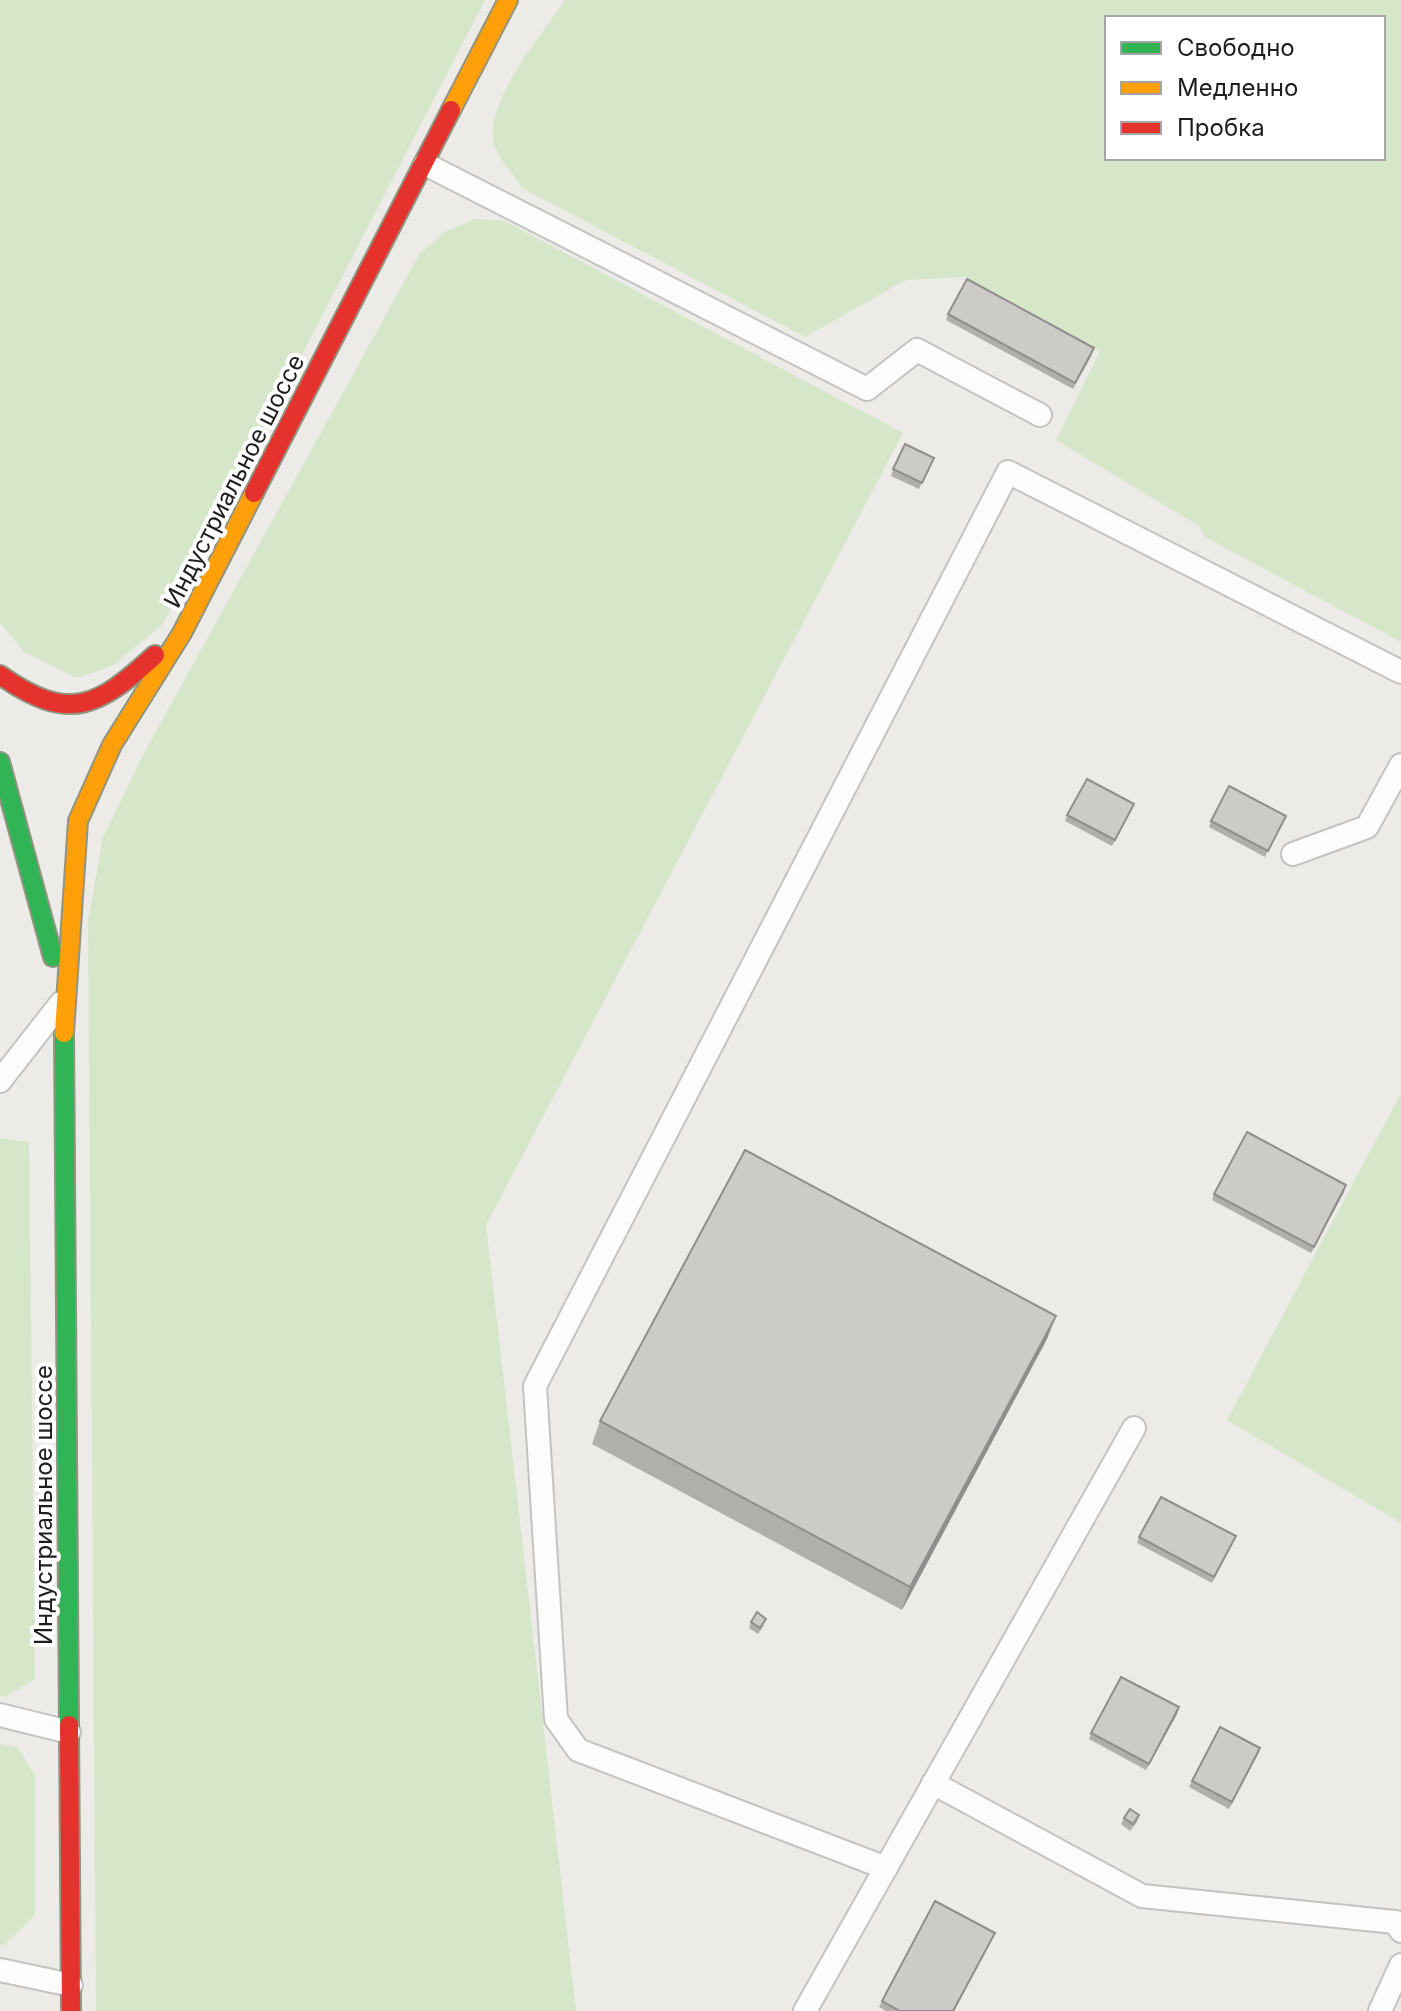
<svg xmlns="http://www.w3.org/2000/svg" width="1401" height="2011" font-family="Inter,sans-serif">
  <rect width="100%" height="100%" fill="#ecebe7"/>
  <g fill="#d6e7c9" fill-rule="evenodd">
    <polygon points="0,0 485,0 163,624 114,665 77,678 24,652 0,623"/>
    <path d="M 565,0 L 1401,0 L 1401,642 L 1205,537 L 1199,526 L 1056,440 L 1100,351 L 966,277 L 906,280 L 805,337 L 522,188 C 514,175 500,161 495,147 C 480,105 543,34 565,0 ZM 1107,18 L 1383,18 L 1383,158 L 1107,158 Z"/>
    <polygon points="475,219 505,221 903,433 486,1225 576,2011 96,2011 88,921 103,837 144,753 420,253 445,232"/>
    <polygon points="1401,1093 1401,1523 1227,1420"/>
    <polygon points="0,1138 29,1142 35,1679 5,1697 0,1695"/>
    <polygon points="0,1744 17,1747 35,1775 35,1915 4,1945 0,1944"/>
  </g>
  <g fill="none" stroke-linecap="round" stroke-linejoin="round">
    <g stroke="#c3c3c1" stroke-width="26">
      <g id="lane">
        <polyline points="425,164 867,389 917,350 1040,415"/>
        <polyline points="1293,854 1367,827 1401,765"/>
        <polyline points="0,1081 61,1003"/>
        <polyline points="0,1715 69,1732"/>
        <polyline points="933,1783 1142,1896 1395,1922 1401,1931"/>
        <polyline points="886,1868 578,1750 556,1719 535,1386 1008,472 1401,672"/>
        <polyline points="0,1970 71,1985"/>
        <polyline points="805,2011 1134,1428"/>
        <polyline points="1380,2011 1401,1965"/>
      </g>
    </g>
    <g stroke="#919481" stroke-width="22">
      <g id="fast">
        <polyline points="0,762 53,957"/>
        <polyline points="64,1033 69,1725"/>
      </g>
    </g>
    <g stroke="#919481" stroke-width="22">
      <g id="slow">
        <polyline points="451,110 508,0"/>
        <polyline points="64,1033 78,821 112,745 182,633 254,493"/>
      </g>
    </g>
    <g stroke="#919481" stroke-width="22">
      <g id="jam">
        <polyline points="254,493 451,110"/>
        <path d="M 0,675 C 70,724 98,707 155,655"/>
        <polyline points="69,1725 71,2011"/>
      </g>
    </g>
    <use href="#lane" stroke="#fcfcfb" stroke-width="22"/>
    <use href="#fast" stroke="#30b455" stroke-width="18"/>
    <use href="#slow" stroke="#ff9f0a" stroke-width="18"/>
    <use href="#jam" stroke="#e5322d" stroke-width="18"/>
  </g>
  <g fill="#b0afac">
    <polygon points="948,314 1092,355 1073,389 946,320"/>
    <polygon points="934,458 919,489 891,476 893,469"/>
    <polygon points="1134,804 1112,846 1065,821 1067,815"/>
    <polygon points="1286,816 1265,857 1209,827 1211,821"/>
    <polygon points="1344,1192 1311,1253 1212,1200 1214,1194"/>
    <polygon points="1047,1339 902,1610 592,1444 600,1421"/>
    <polygon points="1139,1537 1233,1543 1212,1583 1137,1543"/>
    <polygon points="751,1622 764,1625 758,1634 749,1628"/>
    <polygon points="1177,1714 1146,1770 1089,1739 1091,1733"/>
    <polygon points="1260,1748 1229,1809 1189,1787 1192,1781"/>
    <polygon points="1139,1815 1137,1822 1130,1831 1121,1824 1124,1818"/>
    <polygon points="995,1933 954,2011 886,2011 879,2007 882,2001"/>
  </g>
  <g fill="#908e8c">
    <polygon points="1346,1185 1344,1192 1311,1253 1314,1247"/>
    <polygon points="1056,1316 1047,1339 902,1610 910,1587"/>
    <polygon points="1179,1707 1177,1714 1146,1770 1149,1764"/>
    <polygon points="1260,1748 1258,1754 1229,1809 1232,1802"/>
    <polygon points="995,1933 954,2011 953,2011"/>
  </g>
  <g fill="#cdcbc8" stroke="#908e8c" stroke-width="2">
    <polygon points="967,279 1094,348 1075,383 948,314"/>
    <polygon points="905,444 934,458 922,483 893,469"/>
    <polygon points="1087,779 1134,804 1115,840 1067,815"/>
    <polygon points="1229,786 1286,816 1268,851 1211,821"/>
    <polygon points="1247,1132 1346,1185 1314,1247 1214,1194"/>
    <polygon points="745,1150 1056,1316 910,1587 600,1421"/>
    <polygon points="1161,1497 1236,1536 1214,1577 1139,1537"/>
    <polygon points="757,1612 766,1619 760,1628 751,1622"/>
    <polygon points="1121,1677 1179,1707 1149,1764 1091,1733"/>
    <polygon points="1220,1727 1260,1748 1232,1802 1192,1781"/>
    <polygon points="1130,1809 1139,1815 1133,1824 1124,1818"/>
    <polygon points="935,1901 995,1933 953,2011 900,2011 882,2001"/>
  </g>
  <g text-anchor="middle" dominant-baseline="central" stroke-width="8" stroke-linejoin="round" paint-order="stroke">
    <g font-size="24" fill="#1e1e1e" stroke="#fff">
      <text transform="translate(234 481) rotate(-63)">Индустриальное шоссе</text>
      <text transform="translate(43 1505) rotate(-90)">Индустриальное шоссе</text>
    </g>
  </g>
  <rect x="1105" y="16" width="280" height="144" fill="#ffffff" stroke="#a5a5a5" stroke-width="2"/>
  <rect x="1121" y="42" width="40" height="12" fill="#30b455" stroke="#a5a5a5" stroke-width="2"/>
  <text x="1177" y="56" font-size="24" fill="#1e1e1e">Свободно</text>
  <rect x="1121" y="82" width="40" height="12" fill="#ff9f0a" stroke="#a5a5a5" stroke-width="2"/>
  <text x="1177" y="96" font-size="24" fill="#1e1e1e">Медленно</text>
  <rect x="1121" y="122" width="40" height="12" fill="#e5322d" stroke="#a5a5a5" stroke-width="2"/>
  <text x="1177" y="136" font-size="24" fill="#1e1e1e">Пробка</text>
</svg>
